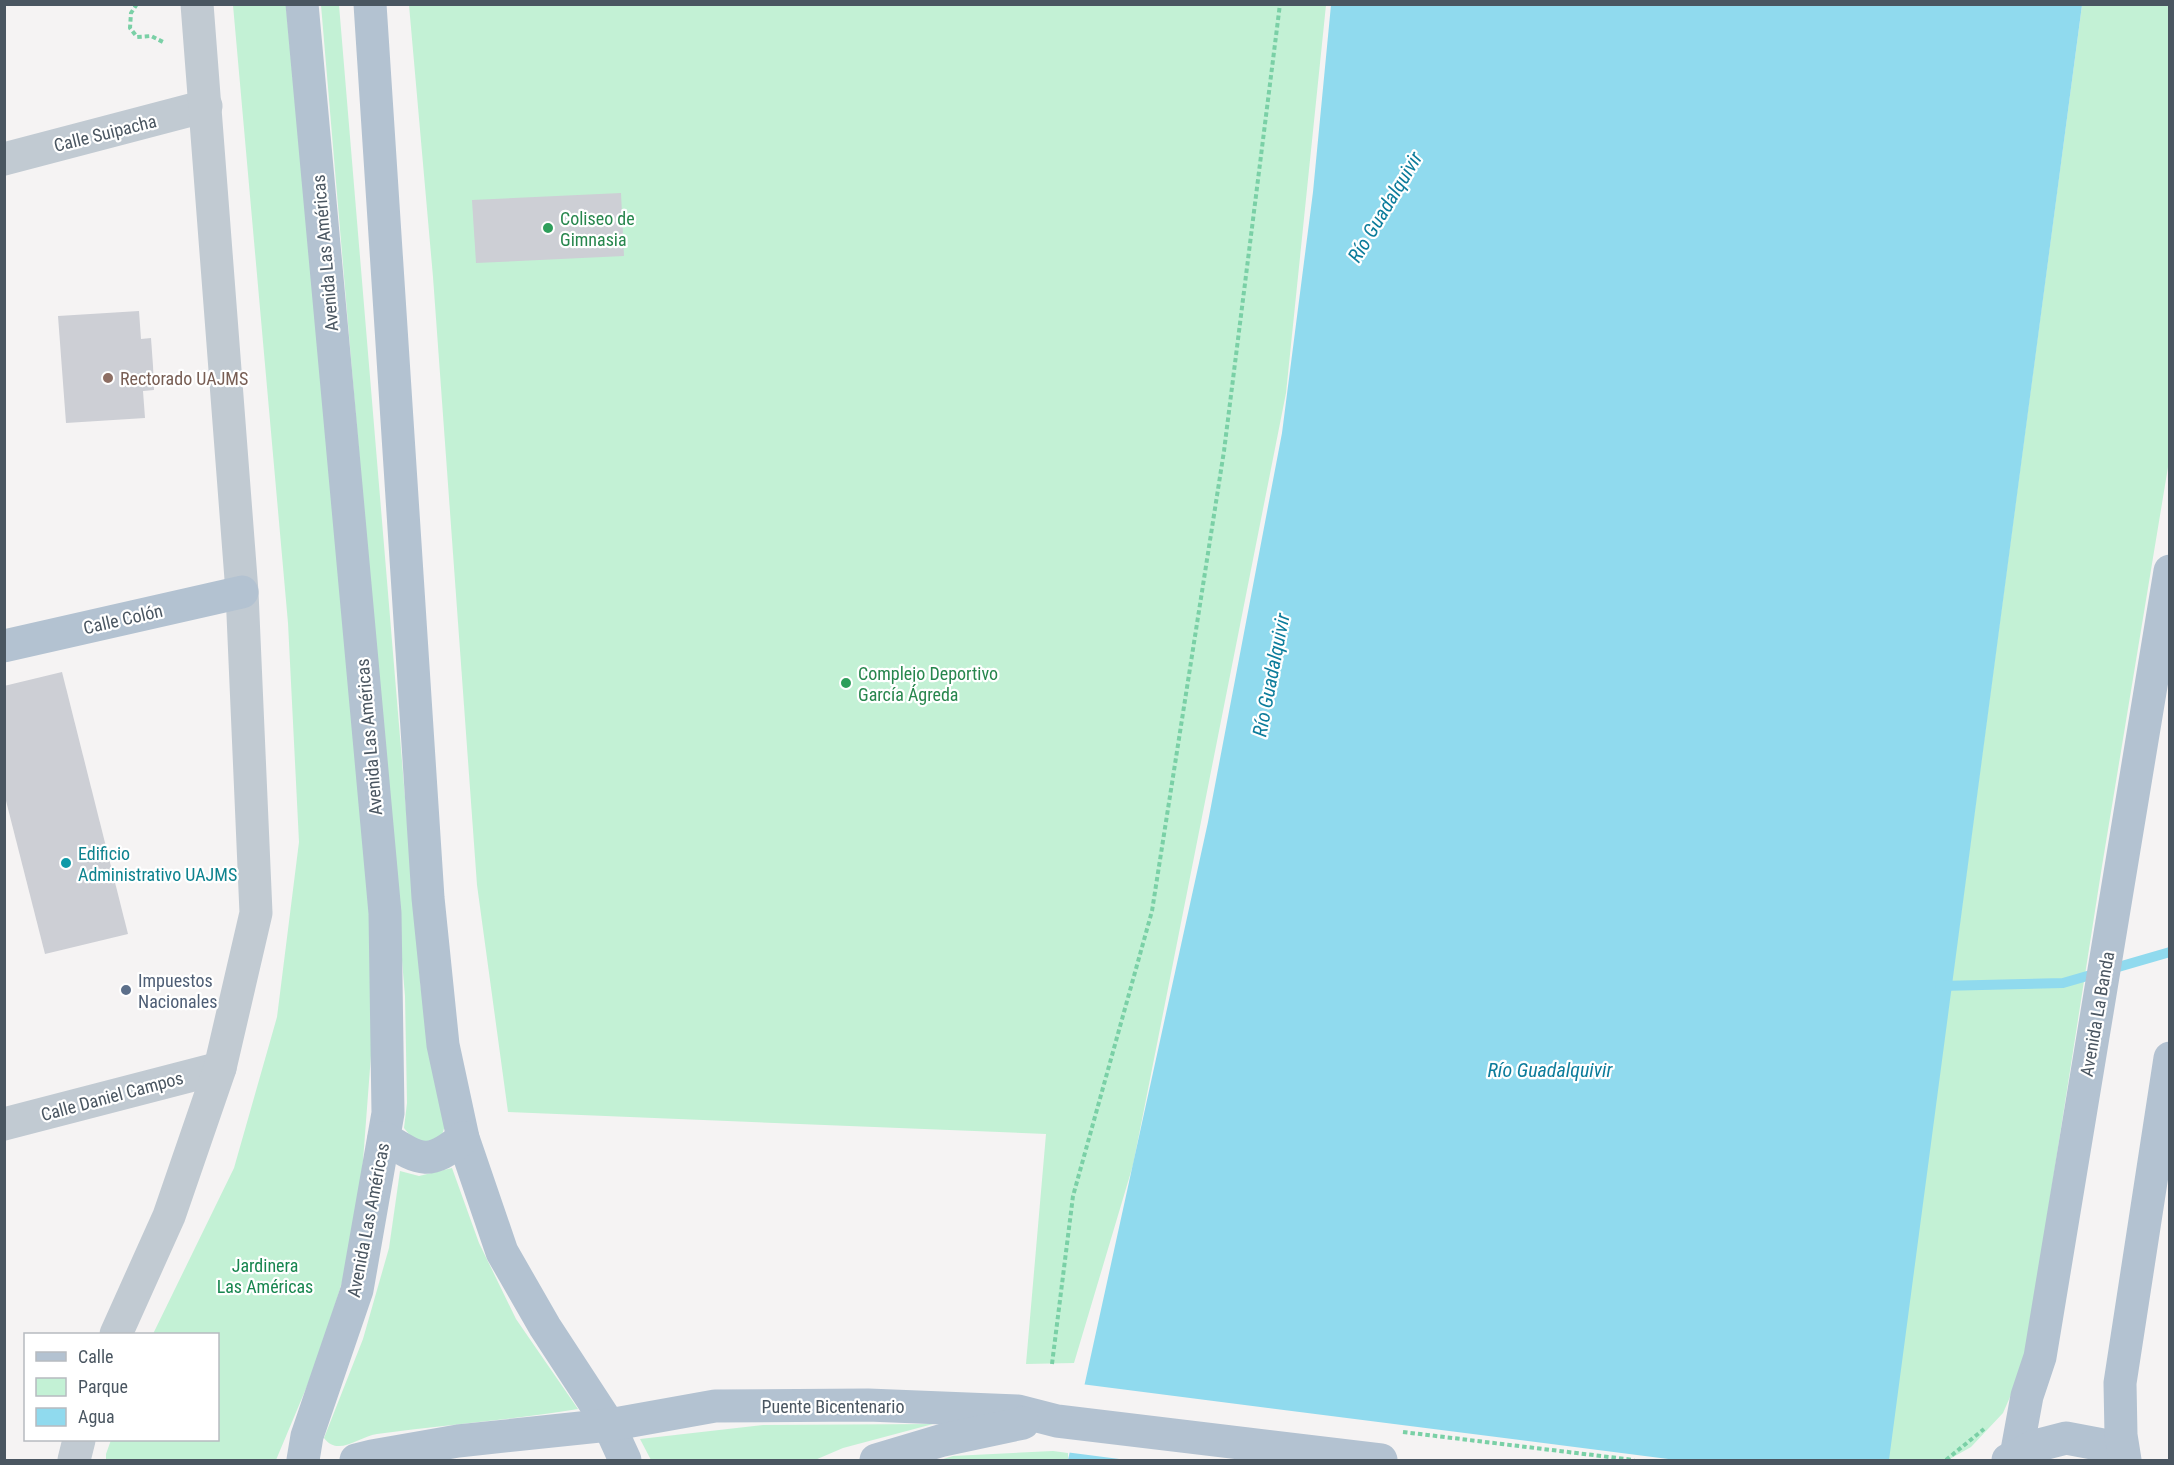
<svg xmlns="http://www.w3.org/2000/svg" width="2174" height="1465" font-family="'Roboto Condensed',sans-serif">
  <rect width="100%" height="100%" fill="#f5f3f3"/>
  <g fill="#c3f1d5">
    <polygon points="233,5 286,5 368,881 373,1029 361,1187 343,1279 318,1360 276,1460 106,1460 106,1454 111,1440 218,1440 218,1334 153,1334 234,1168 277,1017 299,842 288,623"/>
    <polygon points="321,5 339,5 421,989 447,1119 442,1135 428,1144 413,1139 404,1128 407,1103 405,996"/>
    <polygon points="409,5 1326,5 1286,393 1133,1165 1074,1363 1026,1364 1046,1134 508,1112 477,885 433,277"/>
    <polygon points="2082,5 2169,5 2169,461 2102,866 2024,1365 2003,1413 1971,1447 1948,1460 1888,1460"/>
    <path d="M 452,1168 L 479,1243 L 516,1319 L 578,1409 C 511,1420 444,1425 377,1434 C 358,1437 338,1457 324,1438 L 363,1339 L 389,1248 L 400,1171 L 419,1176 Z"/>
    <polygon points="933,1424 843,1448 815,1460 651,1460 640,1439 763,1425"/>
    <polygon points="1053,1451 1068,1453 1068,1460 940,1460 953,1456"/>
  </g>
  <polygon fill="#90daee" points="1331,5 2082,5 1889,1460 1068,1460 1208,822 1282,433 1313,192"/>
  <polygon fill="#f5f3f3" points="1081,1384 1676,1460 1127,1460 1065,1452"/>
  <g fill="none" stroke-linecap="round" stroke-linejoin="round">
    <polyline stroke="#90daee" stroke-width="10" points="1940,986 2063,983 2170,952"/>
  </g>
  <g fill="#cdcfd5">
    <polygon points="621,193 624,256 476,263 472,200"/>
    <polygon points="139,311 141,339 151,338 153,366 154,390 143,391 145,418 66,423 58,316"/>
    <polygon points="62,672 128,934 45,954 4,793 4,686"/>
  </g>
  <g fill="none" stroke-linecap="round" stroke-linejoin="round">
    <g stroke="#7ad0a6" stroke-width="4" stroke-dasharray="4.5 3" stroke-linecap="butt">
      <polyline points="137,4 131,13 130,28 137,37 151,36 165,43"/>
      <polyline points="1052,1364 1073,1196 1152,911 1224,451 1280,4"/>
      <polyline points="1403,1432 1634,1460"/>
      <polyline points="1946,1460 1984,1429"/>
    </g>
    <g stroke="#c1cad2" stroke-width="33">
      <polyline points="4,159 206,106"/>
      <polyline points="4,1124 220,1068"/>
      <polyline points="116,1334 169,1216 220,1068 256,913 242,592 197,4"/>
      <polyline points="74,1460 79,1440"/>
    </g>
    <g stroke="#b3c2d1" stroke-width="33">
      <polyline points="302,4 385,913 388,1113 357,1290 307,1436 303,1460"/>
      <polyline points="370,4 428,898 443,1045 463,1138 502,1252 545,1327 609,1425 625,1460"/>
      <polyline points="4,646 242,592"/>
      <path d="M 384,1138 C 420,1160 428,1167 463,1138"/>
      <polyline points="2016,1456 2027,1396 2040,1357 2170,571"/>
      <polyline points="356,1460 372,1456 458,1441 609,1425 715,1406 868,1405 1018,1411 1057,1421 1381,1460"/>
      <polyline points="876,1460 943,1440 1023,1423"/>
      <polyline points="2008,1460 2035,1446 2066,1438 2103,1445 2118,1460"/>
      <polyline points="2125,1460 2121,1435 2120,1383 2170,1058"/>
    </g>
  </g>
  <g fill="#2e9e5b" stroke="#fff" stroke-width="2">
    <circle cx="548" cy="228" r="6"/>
    <circle cx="846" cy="683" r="6"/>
  </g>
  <circle fill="#8d6e63" stroke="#fff" stroke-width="2" cx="108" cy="378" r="6"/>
  <circle fill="#0f9aa8" stroke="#fff" stroke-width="2" cx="66" cy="863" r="6"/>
  <circle fill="#5c6f8a" stroke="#fff" stroke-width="2" cx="126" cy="990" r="6"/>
  <g text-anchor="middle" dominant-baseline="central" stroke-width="4.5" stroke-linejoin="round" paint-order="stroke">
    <g font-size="18" fill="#4a5661" stroke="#fff">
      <text transform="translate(105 133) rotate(-14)">Calle Suipacha</text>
      <text transform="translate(325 253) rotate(-95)">Avenida Las Américas</text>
      <text transform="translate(123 619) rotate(-13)">Calle Colón</text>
      <text transform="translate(369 737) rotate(-95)">Avenida Las Américas</text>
      <text transform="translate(2097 1014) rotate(-80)">Avenida La Banda</text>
      <text transform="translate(112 1096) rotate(-15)">Calle Daniel Campos</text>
      <text transform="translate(368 1220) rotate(-79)">Avenida Las Américas</text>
      <text x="833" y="1406">Puente Bicentenario</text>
    </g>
    <g font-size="18" fill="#27864d" stroke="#fff" text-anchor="start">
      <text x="560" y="218">Coliseo de<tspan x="560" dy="21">Gimnasia</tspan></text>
      <text x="858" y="673">Complejo Deportivo<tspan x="858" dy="21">García Ágreda</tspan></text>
    </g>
    <g font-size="18" fill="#785e54" stroke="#fff" text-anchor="start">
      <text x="120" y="378">Rectorado UAJMS</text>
    </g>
    <g font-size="18" fill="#0d838f" stroke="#fff" text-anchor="start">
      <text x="78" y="853">Edificio<tspan x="78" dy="21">Administrativo UAJMS</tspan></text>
    </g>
    <g font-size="18" fill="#4e5e75" stroke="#fff" text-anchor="start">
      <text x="138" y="980">Impuestos<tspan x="138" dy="21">Nacionales</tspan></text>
    </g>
    <g font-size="18" fill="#17864f" stroke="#fff">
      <text x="265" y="1265">Jardinera<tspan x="265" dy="21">Las Américas</tspan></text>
    </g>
    <g font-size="20" font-style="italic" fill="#0c7c9b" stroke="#fff">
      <text transform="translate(1385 207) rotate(-59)">Río Guadalquivir</text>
      <text transform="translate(1271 675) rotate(-79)">Río Guadalquivir</text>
      <text x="1550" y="1070">Río Guadalquivir</text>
    </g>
  </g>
  <rect width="2174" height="1465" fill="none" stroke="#4a5661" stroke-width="12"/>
  <rect x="24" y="1333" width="195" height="108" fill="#ffffff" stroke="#b7bbc0" stroke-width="1.5"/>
  <rect x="36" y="1352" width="30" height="9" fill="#b3c2d1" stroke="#b7bbc0" stroke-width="1.5"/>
  <text x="78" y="1363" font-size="18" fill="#4a5661">Calle</text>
  <rect x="36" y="1378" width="30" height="18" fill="#c3f1d5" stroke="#b7bbc0" stroke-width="1.5"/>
  <text x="78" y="1393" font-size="18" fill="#4a5661">Parque</text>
  <rect x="36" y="1408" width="30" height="18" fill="#90daee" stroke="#b7bbc0" stroke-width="1.5"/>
  <text x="78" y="1423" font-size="18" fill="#4a5661">Agua</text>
</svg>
